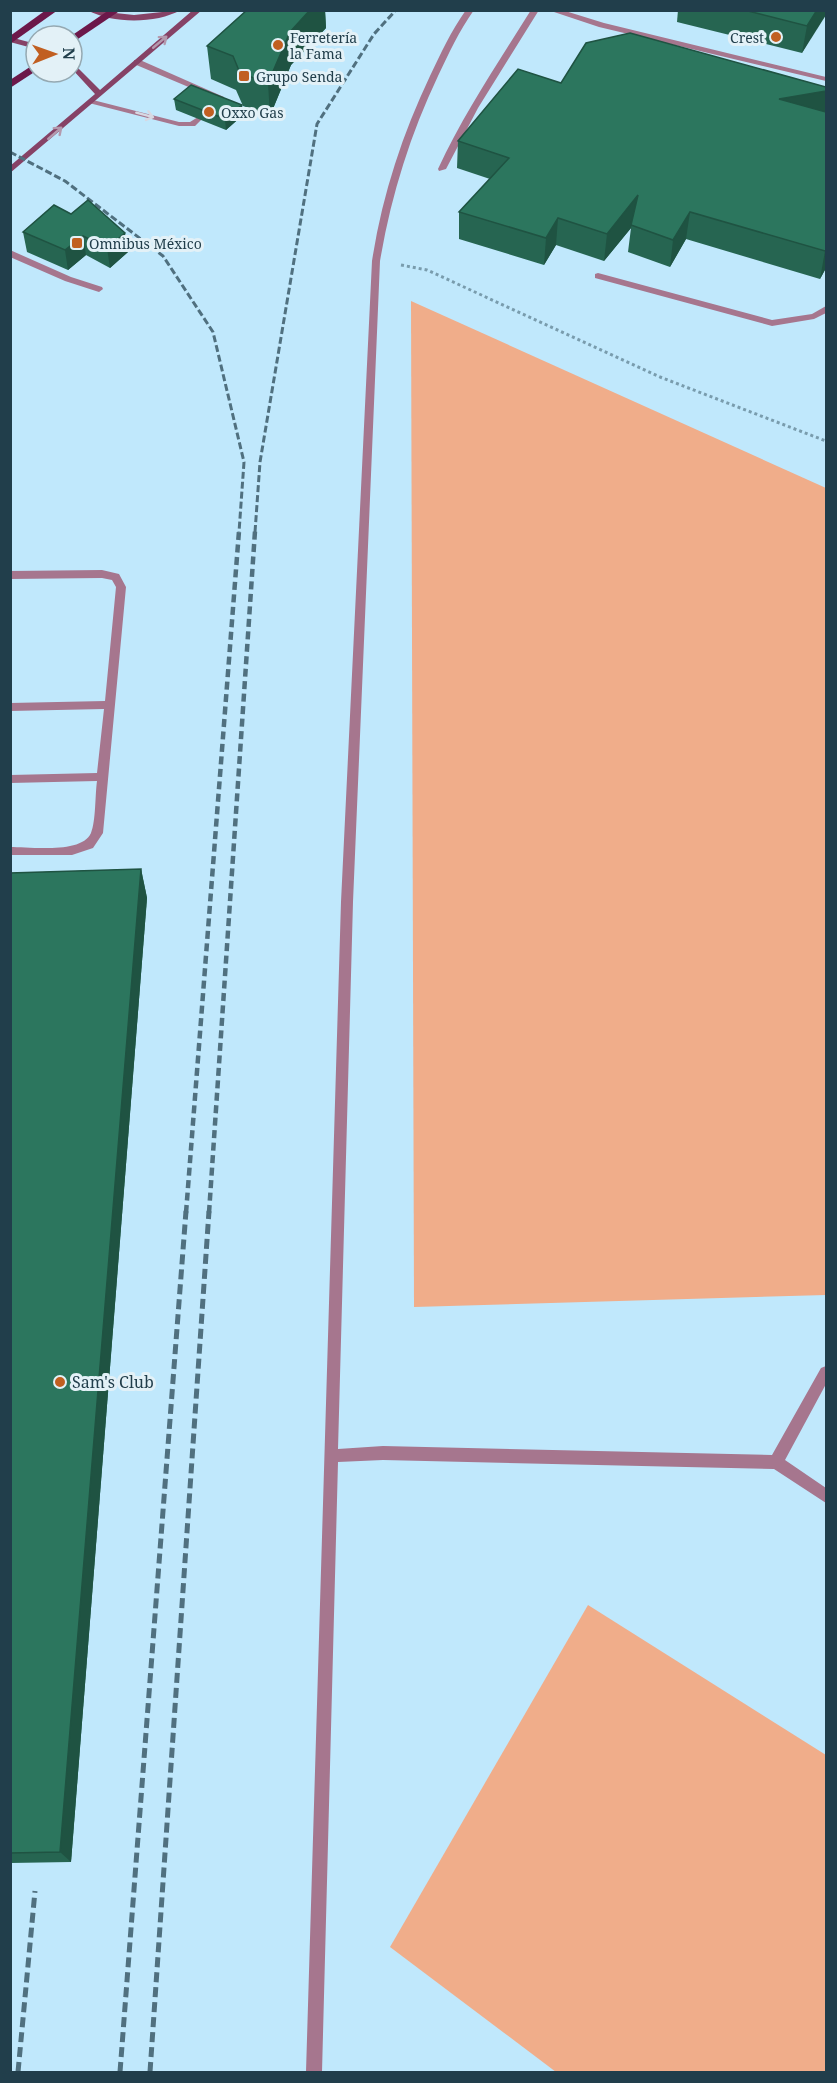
<svg xmlns="http://www.w3.org/2000/svg" width="837" height="2083" font-family="'Noto Serif',serif">
  <rect width="100%" height="100%" fill="#c0e8fc"/>
  <g fill="#f0ad8a">
    <polygon points="411,301 826,488 826,1295 414,1307"/>
    <polygon points="588,1605 826,1755 826,2072 556,2072 390,1947"/>
  </g>
  <g fill="none" stroke-linecap="round" stroke-linejoin="round">
    <polyline stroke="#799cad" stroke-width="3" stroke-dasharray="3 3" stroke-linecap="butt" points="401,265 427,270 660,377 826,441"/>
    <g fill="#a6768e" fill-rule="evenodd">
      <path d="M 466,10 L 474,10 C 459,31 449,53 438,76 C 410,135 391,196 380,261 L 353,902 L 338,1449 L 383,1446 L 772,1455 L 821,1368 L 826,1366 L 826,1384 L 785,1460 L 826,1488 L 826,1503 L 774,1469 L 383,1460 L 338,1462 L 322,2072 L 306,2072 L 341,902 L 372,261 C 382,196 402,135 430,76 C 441,53 451,31 466,10 Z"/>
      <path d="M 531,10 L 539,10 L 478,108 L 446,169 L 439,171 L 438,169 C 464,113 498,63 531,10 Z"/>
      <polygon points="548,10 562,10 604,23 826,77 826,81 599,27"/>
      <polygon points="134,60 140,60 224,97 217,99 134,64"/>
      <polygon points="89,99 179,122 190,122 198,117 202,119 195,126 179,126 89,103"/>
      <polygon points="10,250 71,277 102,287 103,289 99,292 65,281 10,257"/>
      <polygon points="598,273 772,320 812,314 826,306 826,313 814,319 772,326 595,278 595,274"/>
      <path d="M 102,570 L 119,574 L 126,587 L 103,833 L 93,848 L 72,855 L 10,855 L 10,847 C 30,847 82,854 91,833 C 96,821 95,795 97,781 L 10,783 L 10,775 L 97,773 L 104,709 L 10,711 L 10,703 L 105,701 L 116,587 L 112,580 L 102,578 L 10,579 L 10,571 Z"/>
    </g>
    <g fill="#864266" fill-rule="evenodd">
      <path d="M 87,10 L 134,15 L 181,10 C 155,24 113,24 87,10 Z"/>
      <polygon points="193,10 202,10 10,173 10,166 95,94 72,69 72,62 100,90"/>
      <polygon points="10,37 36,44 36,49 10,42"/>
    </g>
    <g fill="#6c184a" fill-rule="evenodd">
      <polygon points="46,10 58,10 10,44 10,36"/>
      <polygon points="109,10 121,10 72,43 71,36"/>
      <polygon points="36,63 36,71 10,88 10,80"/>
    </g>
    <g stroke="#50707f" stroke-width="3" stroke-dasharray="7 3" stroke-linecap="butt">
      <polyline points="10,152 65,181 163,256 213,332 244,462 239,532"/>
      <polyline points="255,532 260,462 317,124 374,34 396,10"/>
    </g>
    <g stroke="#50707f" stroke-width="4.5" stroke-dasharray="8 4.5" stroke-linecap="butt">
      <polyline points="186,1213 239,531"/>
      <polyline points="209,1213 255,531"/>
    </g>
    <g stroke="#50707f" stroke-width="5" stroke-dasharray="10 5" stroke-linecap="butt">
      <polyline points="18,2072 35,1891"/>
      <polyline points="120,2072 186,1211"/>
      <polyline points="150,2072 209,1211"/>
    </g>
  </g>
  <g fill="#266551">
    <polygon points="247,10 325,10 326,28 291,65 270,116 243,106 236,90 211,79 207,46"/>
    <polygon points="678,10 826,10 802,53 677,22"/>
    <polygon points="561,83 826,87 826,268 820,279 686,239 670,267 628,252 631,228 604,261 556,245 544,265 459,239 459,212 490,179 457,168 458,141"/>
    <polygon points="174,99 242,105 243,115 226,130 176,110"/>
    <polygon points="54,205 128,252 110,268 86,255 68,270 27,252 23,232"/>
    <polygon points="141,869 147,898 71,1862 10,1863 10,873"/>
  </g>
  <g fill="#1f5342">
    <polygon points="310,10 325,10 326,28 291,65 270,116 268,83 290,32"/>
    <polygon points="817,10 826,10 826,15 802,53 807,26"/>
    <polygon points="826,91 826,117 779,99"/>
    <polygon points="242,105 243,115 226,130 225,119"/>
    <polygon points="638,195 631,228 604,261 607,234"/>
    <polygon points="690,212 686,239 670,267 673,240"/>
    <polygon points="558,218 556,245 544,265 546,238"/>
    <polygon points="125,233 128,252 110,268 107,248"/>
    <polygon points="83,236 86,255 68,270 65,250"/>
    <polygon points="826,250 826,268 820,279 825,251"/>
    <polygon points="141,869 147,898 71,1862 60,1852"/>
  </g>
  <g fill="#2c765e" stroke="#1f5342" stroke-width="1.5">
    <polygon points="247,10 310,10 290,32 268,83 240,73 233,56 207,46"/>
    <polygon points="744,10 817,10 807,26"/>
    <polygon points="630,33 826,87 826,91 779,99 826,112 826,250 825,251 690,212 673,240 631,225 638,195 607,234 558,218 546,238 459,212 509,158 458,141 518,69 561,83 586,43"/>
    <polygon points="191,85 242,105 225,119 174,99"/>
    <polygon points="88,200 125,233 107,248 83,236 65,250 23,232 54,205 71,214"/>
    <polygon points="141,869 60,1852 10,1853 10,873"/>
  </g>
  <defs><path id="oneway-shaft" d="M-6 0H5M1.5-3L5.5 0L1.5 3" fill="none" stroke-width="1.6" stroke-linecap="round" stroke-linejoin="round" transform="scale(1.5)"/></defs>
  <g stroke="#b49aae">
    <use href="#oneway-shaft" transform="translate(160 42) rotate(-40)"/>
    <use href="#oneway-shaft" transform="translate(55 133) rotate(-41)"/>
  </g>
  <use stroke="#d7d8e2" href="#oneway-shaft" transform="translate(145 115) rotate(15)"/>
  <g fill="#c15f21" stroke="#e3f1f7" stroke-width="2">
    <circle cx="776" cy="37" r="6"/>
    <circle cx="278" cy="45" r="6"/>
    <rect x="238" y="70" width="12" height="12" rx="3"/>
    <circle cx="209" cy="112" r="6"/>
    <rect x="71" y="237" width="12" height="12" rx="3"/>
    <circle cx="60" cy="1382" r="6"/>
  </g>
  <g text-anchor="middle" dominant-baseline="central" stroke-width="6" stroke-linejoin="round" paint-order="stroke">
    <g font-size="14" fill="#213e4b" stroke="#e3f1f7" text-anchor="start">
      <text x="290" y="37">Ferretería<tspan x="290" dy="16">la Fama</tspan></text>
      <text x="764" y="37" text-anchor="end">Crest</text>
      <text x="256" y="76">Grupo Senda</text>
      <text x="221" y="112">Oxxo Gas</text>
      <text x="89" y="243">Omnibus México</text>
    </g>
    <g font-size="16" fill="#213e4b" stroke="#e3f1f7" text-anchor="start">
      <text x="72" y="1382">Sam's Club</text>
    </g>
  </g>
  <rect width="837" height="2083" fill="none" stroke="#213e4b" stroke-width="24"/>
  <g transform="translate(54 54) rotate(89)"><circle r="28" fill="#e3f1f7" stroke="#95a9b2" stroke-width="1.5"/>
  <path d="M0-4.5L10 22L0 15L-10 22Z" fill="#c15f21"/>
  <text y="-9" font-size="16" font-weight="bold" text-anchor="middle" fill="#213e4b">N</text>
  </g>
</svg>
